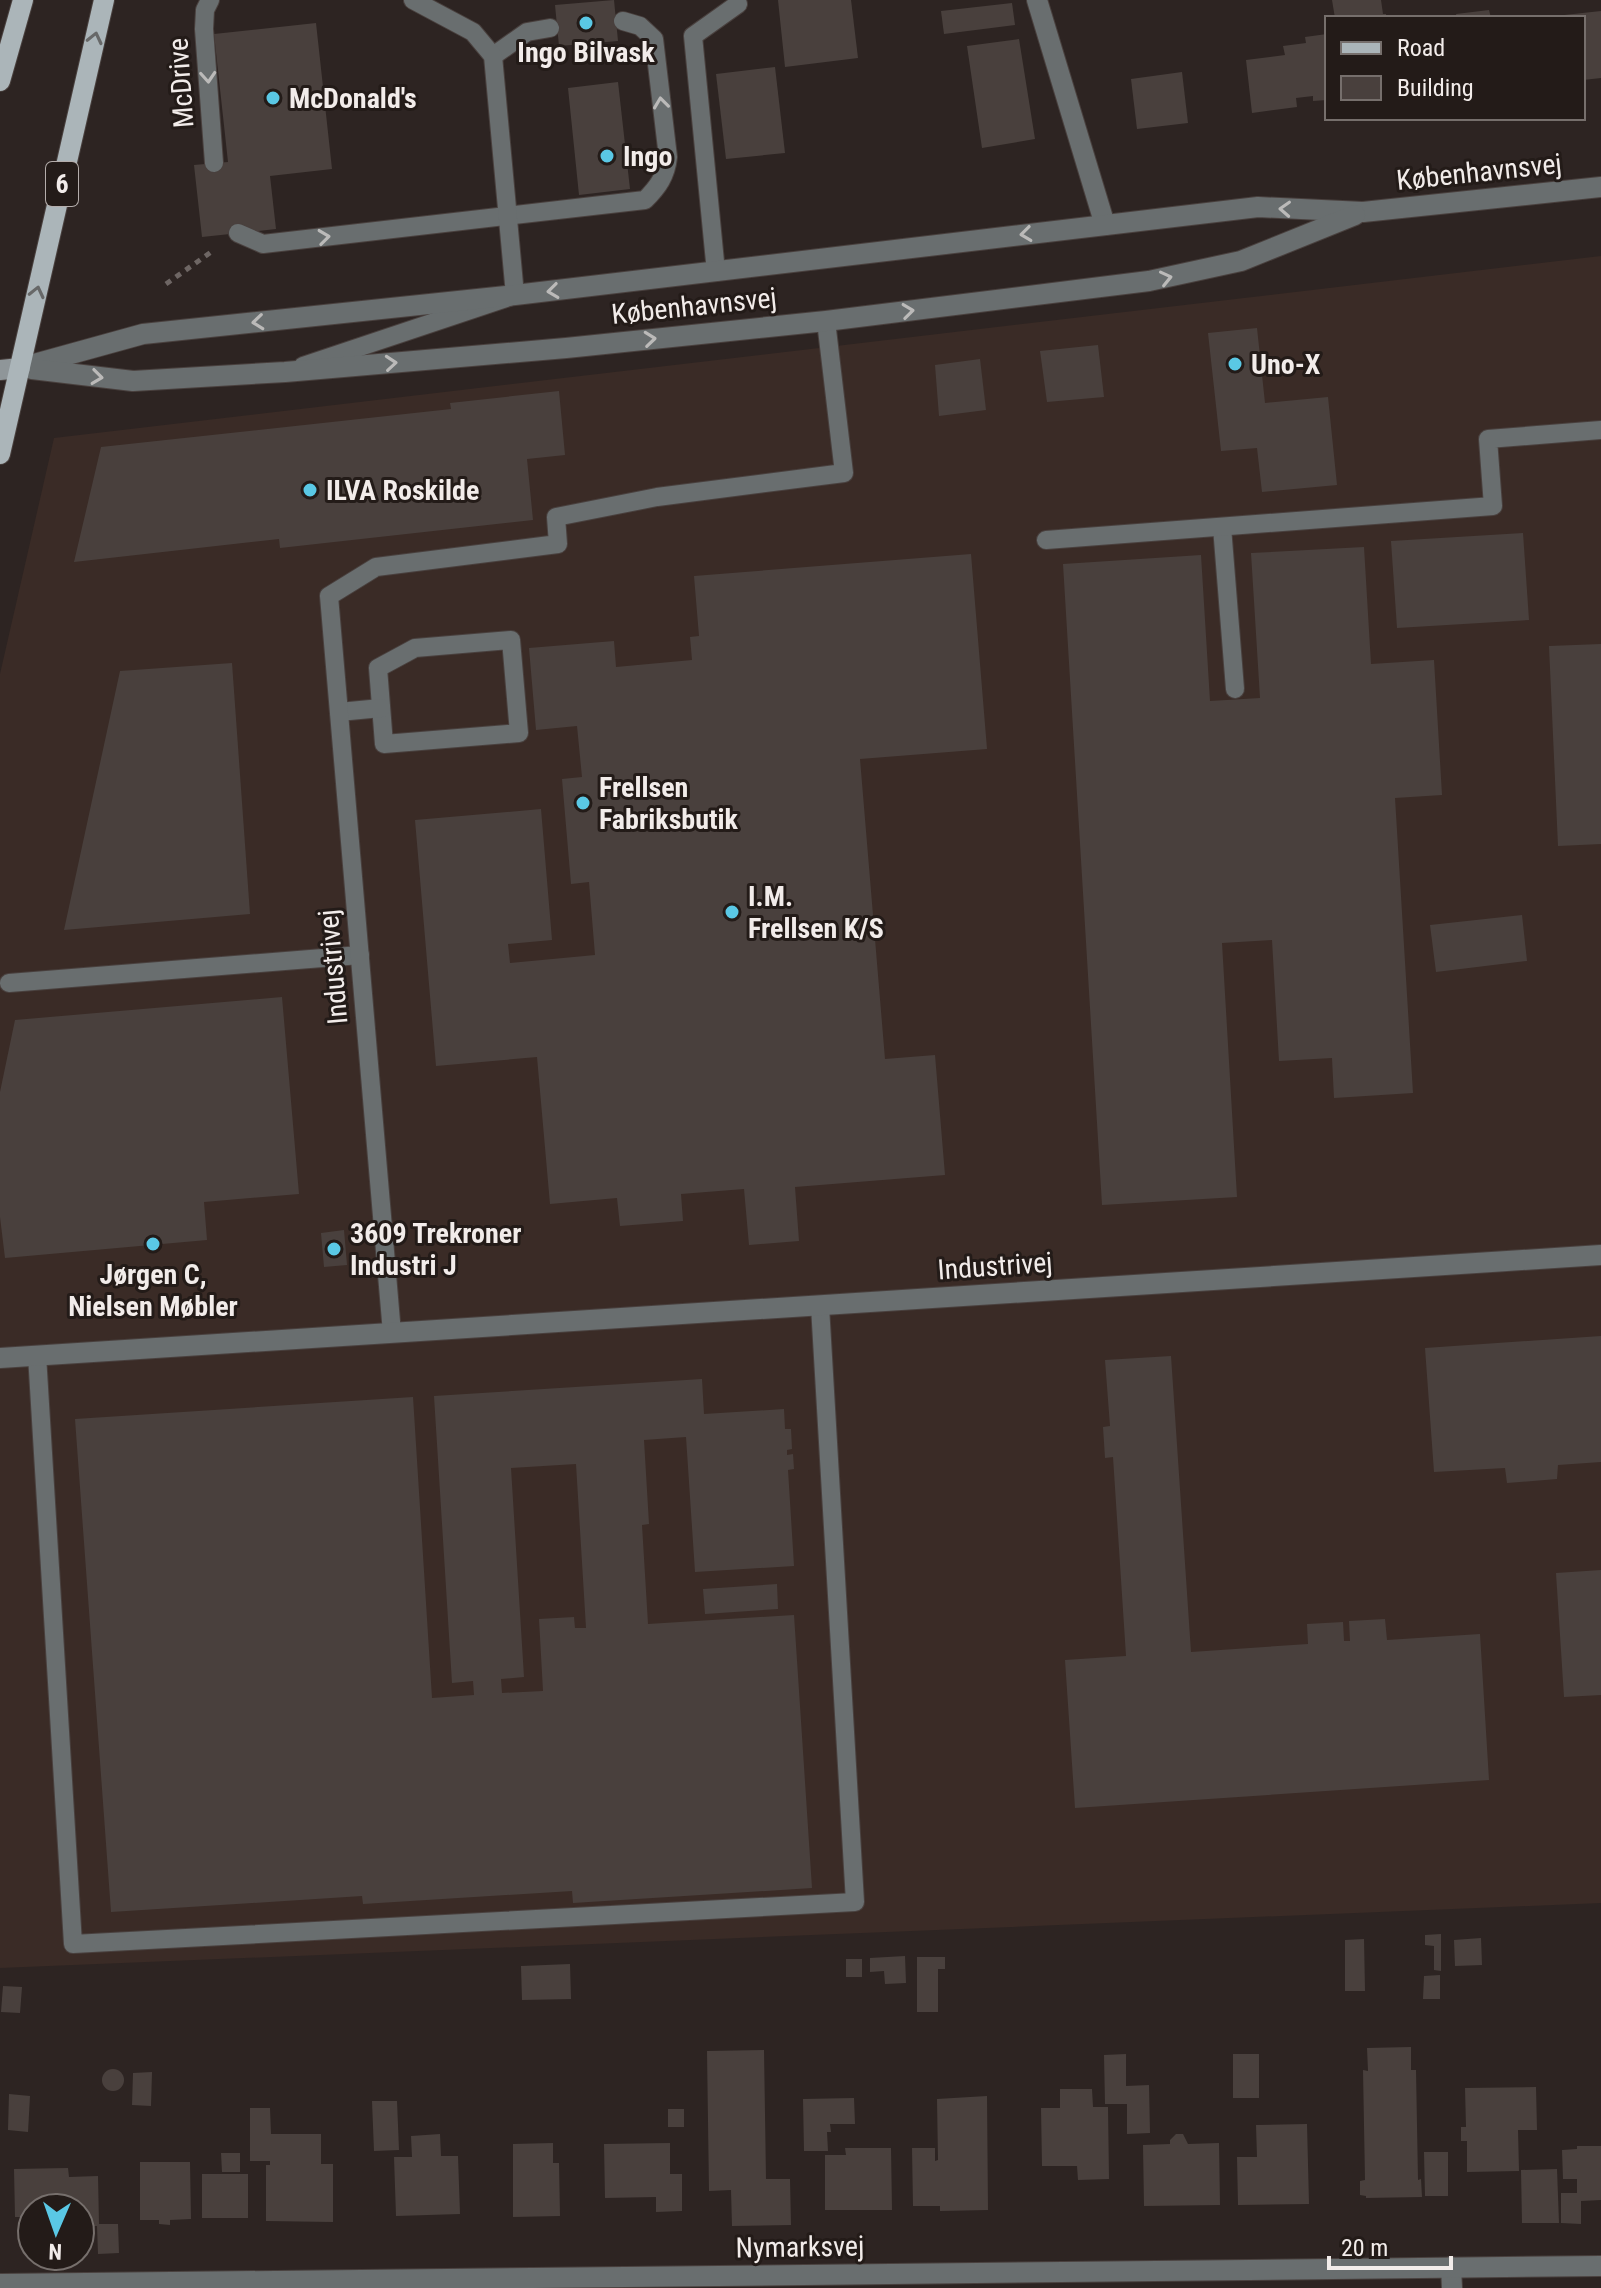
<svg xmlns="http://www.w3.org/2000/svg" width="1601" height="2288" font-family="'Roboto Condensed',sans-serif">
  <rect width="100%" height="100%" fill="#2d2422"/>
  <polygon fill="#3a2b26" points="1601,256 1601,1903 0,1968 0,674 54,438"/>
  <g fill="#49403d" fill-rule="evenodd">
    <polygon points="614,0 618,41 559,46 555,5"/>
    <polygon points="778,0 851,0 858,58 785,67"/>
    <polygon points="1332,0 1381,0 1383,14 1386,14 1386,18 1335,18"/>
    <polygon points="1012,3 1015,25 944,34 941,11"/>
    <polygon points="1489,10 1491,18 1457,18 1456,14"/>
    <polygon points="1601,11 1601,78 1583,80 1583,18 1555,16"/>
    <polygon points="316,23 332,169 270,176 276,229 202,237 194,165 228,162 214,34"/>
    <polygon points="1327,34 1327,100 1313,101 1313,96 1296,98 1297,107 1252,113 1246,60 1285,55 1283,46 1306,43 1305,37"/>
    <polygon points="1019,39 1035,139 982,148 967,46"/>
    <polygon points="775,67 785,153 726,159 716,74"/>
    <polygon points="1182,72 1188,123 1137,129 1131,79"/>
    <polygon points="618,82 630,189 579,195 568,88"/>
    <polygon points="1257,328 1265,403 1328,397 1337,485 1262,492 1257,448 1221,451 1208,333"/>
    <polygon points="1098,345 1104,397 1047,402 1040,351"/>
    <polygon points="980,359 986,410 939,416 935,365"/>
    <polygon points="559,391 565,455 527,459 533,520 280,548 279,539 74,562 101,447 451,409 450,403"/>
    <polygon points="1523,533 1529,620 1397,628 1391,541"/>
    <polygon points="1364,547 1371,664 1434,660 1442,795 1395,798 1413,1093 1334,1098 1332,1058 1279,1061 1272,940 1222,943 1237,1197 1102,1205 1063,564 1201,555 1210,701 1260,698 1251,553"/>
    <polygon points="971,554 987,749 860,759 885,1059 935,1055 945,1175 795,1187 799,1241 749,1245 744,1189 681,1194 683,1221 620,1226 617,1198 550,1204 537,1057 436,1066 415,820 541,809 552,940 508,944 510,963 595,955 589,882 571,884 562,779 582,777 577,726 536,730 529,648 614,641 616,667 692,660 690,637 699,636 694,576"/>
    <polygon points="1601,644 1601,844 1558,846 1549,646"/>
    <polygon points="232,663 250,914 64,930 120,671"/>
    <polygon points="1522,915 1527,961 1436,972 1430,925"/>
    <polygon points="282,997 299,1194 204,1202 207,1240 5,1258 0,1217 0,1092 15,1020"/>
    <polygon points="344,1230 347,1265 324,1267 321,1233"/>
    <polygon points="1601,1336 1601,1462 1558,1465 1557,1479 1507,1483 1505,1468 1434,1472 1425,1348"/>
    <polygon points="1171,1356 1191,1652 1308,1644 1307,1624 1343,1622 1344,1641 1350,1641 1349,1621 1385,1619 1387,1640 1480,1634 1489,1780 1075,1808 1065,1660 1126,1656 1113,1457 1105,1458 1103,1427 1110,1426 1105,1360"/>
    <path d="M 702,1379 L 704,1414 L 784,1409 L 785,1429 L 791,1429 L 792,1449 L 787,1450 L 787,1455 L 793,1454 L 794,1469 L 788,1470 L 794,1566 L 695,1572 L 686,1437 L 644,1440 L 649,1524 L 642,1525 L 648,1624 L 794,1615 L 812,1888 L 573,1903 L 572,1891 L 363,1904 L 362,1896 L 111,1912 L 75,1419 L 413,1397 L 432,1698 L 474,1695 L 473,1681 L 452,1683 L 434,1396 ZM 576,1464 L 586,1628 L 575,1628 L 574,1617 L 539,1619 L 543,1691 L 502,1693 L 501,1679 L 524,1677 L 511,1468 Z"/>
    <polygon points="1601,1570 1601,1695 1564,1697 1556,1573"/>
    <polygon points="777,1584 778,1609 705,1614 703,1589"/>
    <polygon points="1441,1934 1441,1971 1434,1970 1434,1946 1425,1945 1425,1935"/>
    <polygon points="1481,1938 1482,1965 1455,1966 1454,1940"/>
    <polygon points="1364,1939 1365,1991 1345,1991 1345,1940"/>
    <polygon points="905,1956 906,1983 885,1984 884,1971 870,1972 870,1958"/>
    <polygon points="917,1957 945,1957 945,1969 938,1969 938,2012 917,2012"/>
    <rect x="846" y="1959" width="16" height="18"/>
    <polygon points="570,1964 571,1999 522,2000 521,1966"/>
    <polygon points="1440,1975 1440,1999 1423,1999 1424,1976"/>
    <polygon points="3,1986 22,1987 20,2013 1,2012"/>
    <polygon points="1411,2047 1411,2070 1416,2070 1418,2180 1421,2179 1422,2197 1366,2198 1366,2196 1360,2195 1360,2181 1365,2180 1363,2070 1368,2071 1367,2048"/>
    <polygon points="764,2050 766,2179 790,2179 791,2225 732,2226 731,2190 709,2191 707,2051"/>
    <polygon points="1126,2054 1126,2086 1149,2085 1150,2133 1127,2134 1127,2104 1105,2104 1104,2055"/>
    <rect x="1233" y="2054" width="26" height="44"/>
    <circle cx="113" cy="2080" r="11"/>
    <polygon points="152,2072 151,2106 132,2105 133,2073"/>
    <polygon points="1536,2087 1537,2130 1518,2130 1519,2171 1467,2172 1467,2141 1461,2141 1461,2127 1466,2127 1465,2088"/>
    <polygon points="1060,2089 1092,2089 1093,2107 1108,2107 1109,2179 1078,2180 1077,2166 1042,2166 1041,2108 1060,2108"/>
    <polygon points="9,2094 30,2096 28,2132 8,2130"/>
    <polygon points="987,2096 988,2210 940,2211 940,2206 913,2206 912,2148 935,2148 935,2161 938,2160 937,2099"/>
    <polygon points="854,2098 855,2124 830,2124 831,2132 827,2132 828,2151 804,2151 803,2099"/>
    <polygon points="372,2101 397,2101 399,2150 374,2151"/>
    <polygon points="250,2108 270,2108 271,2134 321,2134 321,2164 333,2164 333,2222 266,2221 266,2165 270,2165 270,2161 250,2161"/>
    <rect x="668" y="2109" width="16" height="18"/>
    <polygon points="1307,2124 1309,2204 1238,2205 1237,2157 1257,2157 1256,2125"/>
    <polygon points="440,2134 441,2156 458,2156 460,2214 396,2216 394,2157 412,2157 411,2136"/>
    <polygon points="1176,2134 1183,2134 1188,2144 1219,2143 1220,2205 1144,2206 1143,2145 1170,2144 1170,2140"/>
    <polygon points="553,2143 553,2163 559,2163 560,2216 513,2217 513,2144"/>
    <polygon points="670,2143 670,2174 682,2174 682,2211 656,2212 656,2197 605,2198 604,2144"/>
    <polygon points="1577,2146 1601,2146 1601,2200 1581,2201 1581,2224 1561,2223 1561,2193 1577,2193 1577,2179 1563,2179 1562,2150 1577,2149"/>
    <polygon points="845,2148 891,2148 892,2210 825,2210 825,2155 846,2155"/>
    <polygon points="1424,2152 1448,2152 1448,2196 1425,2196"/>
    <polygon points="221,2153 240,2153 240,2172 222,2172"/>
    <polygon points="140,2162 190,2162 191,2219 170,2220 170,2225 159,2224 159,2220 140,2220"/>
    <polygon points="68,2168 69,2177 98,2176 99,2224 118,2224 119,2253 98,2254 97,2226 80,2226 80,2208 32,2208 32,2217 15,2217 14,2169"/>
    <polygon points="1557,2169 1559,2223 1522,2223 1521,2170"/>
    <rect x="202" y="2174" width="46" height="44"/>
  </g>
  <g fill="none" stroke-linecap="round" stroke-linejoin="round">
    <g stroke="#49403e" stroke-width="20">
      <g id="service">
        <polyline points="210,0 205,10 204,29 214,163"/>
        <polyline points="493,56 527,32 550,28"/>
        <path d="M 238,233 L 263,244 L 645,200 C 658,187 666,176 668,157 L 654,39 L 640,26 L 623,21"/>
        <polyline points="716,272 693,36 738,4"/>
        <polyline points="303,366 515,295 493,56 473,32 413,0"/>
        <polyline points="1222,527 1235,689"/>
        <polyline points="1046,540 1493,506 1488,439 1601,430"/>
        <polygon points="511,640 519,733 384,744 378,668 415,648"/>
        <polyline points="339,712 381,708"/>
        <polyline points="9,983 360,955"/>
        <polyline points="392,1333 329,596 376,567 558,544 556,517 657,497 844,473 826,321"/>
        <polyline points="37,1355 73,1944 855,1902 820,1306"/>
      </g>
    </g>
    <g stroke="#49403e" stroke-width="22">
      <g id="minor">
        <polyline points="1037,0 1105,225"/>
        <polyline points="0,1358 1601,1255"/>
        <polyline points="1451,2267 1452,2288"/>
        <polyline points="0,2284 1601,2266"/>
      </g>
    </g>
    <g stroke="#49403e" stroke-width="22">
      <g id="tertiary">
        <polyline points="20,368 143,334 515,295 1258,207 1363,212 1601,187"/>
        <polyline points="32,369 133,381 285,372 566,348 826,321 1149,281 1241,261 1355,215"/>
      </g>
    </g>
    <g stroke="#49403e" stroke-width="22">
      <polyline id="secondary" points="0,370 20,368"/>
    </g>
    <g stroke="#49403e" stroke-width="22">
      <g id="primary">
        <polyline points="0,81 23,0"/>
        <polyline points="0,454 104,0"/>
      </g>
    </g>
    <polyline stroke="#6e6664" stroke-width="5" stroke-dasharray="6 6" stroke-linecap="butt" points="166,284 214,250"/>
    <use href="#service" stroke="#696e6f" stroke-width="18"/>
    <use href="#minor" stroke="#696e6f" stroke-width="20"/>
    <use href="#tertiary" stroke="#696e6f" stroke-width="20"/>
    <use href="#secondary" stroke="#8f9699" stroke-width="20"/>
    <use href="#primary" stroke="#abb5b9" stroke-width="20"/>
  </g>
  <defs><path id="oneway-chevron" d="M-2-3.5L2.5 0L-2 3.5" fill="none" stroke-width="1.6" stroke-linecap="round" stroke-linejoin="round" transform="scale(2)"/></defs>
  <g stroke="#676868">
    <use href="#oneway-chevron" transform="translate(95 38) rotate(-77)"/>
    <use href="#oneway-chevron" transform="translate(37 292) rotate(-77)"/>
  </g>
  <g stroke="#bbbab9">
    <use href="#oneway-chevron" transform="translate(208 77) rotate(86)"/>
    <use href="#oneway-chevron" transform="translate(661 103) rotate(-97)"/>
    <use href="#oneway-chevron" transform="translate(1285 209) rotate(-177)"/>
    <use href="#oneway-chevron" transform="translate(1026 234) rotate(173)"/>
    <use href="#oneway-chevron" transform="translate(324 237) rotate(-7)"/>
    <use href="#oneway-chevron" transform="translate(1166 278) rotate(-13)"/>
    <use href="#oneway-chevron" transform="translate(553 291) rotate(173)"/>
    <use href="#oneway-chevron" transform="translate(908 311) rotate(-7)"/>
    <use href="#oneway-chevron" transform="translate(258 322) rotate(174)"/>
    <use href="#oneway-chevron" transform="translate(650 339) rotate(-6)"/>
    <use href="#oneway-chevron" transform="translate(391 363) rotate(-5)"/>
    <use href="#oneway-chevron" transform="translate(97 377) rotate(7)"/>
  </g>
  <g fill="#5ac8e5" stroke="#231b18" stroke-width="3">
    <circle cx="586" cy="23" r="8"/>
    <circle cx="273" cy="98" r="8"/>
    <circle cx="607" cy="156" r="8"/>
    <circle cx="1235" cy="364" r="8"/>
    <circle cx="310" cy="490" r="8"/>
    <circle cx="583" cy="803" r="8"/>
    <circle cx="732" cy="912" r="8"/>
    <circle cx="153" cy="1244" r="8"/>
    <circle cx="334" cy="1249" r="8"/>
  </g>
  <g text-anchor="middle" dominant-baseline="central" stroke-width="6" stroke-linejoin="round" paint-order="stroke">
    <rect fill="#231b18" stroke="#b4adab" stroke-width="2" x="46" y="162" width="32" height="44" rx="6"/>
    <g font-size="26" font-weight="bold" fill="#f2ecea">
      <text x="62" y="184">6</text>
    </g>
    <g font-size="28" font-weight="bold" fill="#f2ecea" stroke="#231b18" text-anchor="start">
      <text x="586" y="52" text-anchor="middle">Ingo Bilvask</text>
      <text x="289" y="98">McDonald's</text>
      <text x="623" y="156">Ingo</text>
      <text x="1251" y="364">Uno-X</text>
      <text x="326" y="490">ILVA Roskilde</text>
      <text x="599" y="787">Frellsen<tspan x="599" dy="32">Fabriksbutik</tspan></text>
      <text x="748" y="896">I.M.<tspan x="748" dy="32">Frellsen K/S</tspan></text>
      <text x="350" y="1233">3609 Trekroner<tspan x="350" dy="32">Industri J</tspan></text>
      <text x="153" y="1274" text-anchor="middle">Jørgen C,<tspan x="153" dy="32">Nielsen Møbler</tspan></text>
    </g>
    <g font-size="28" fill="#f2ecea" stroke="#231b18">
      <text transform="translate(181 83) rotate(-94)">McDrive</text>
      <text transform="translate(1479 172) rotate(-6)">Københavnsvej</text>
      <text transform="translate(694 306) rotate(-6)">Københavnsvej</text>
      <text transform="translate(333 967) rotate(-95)">Industrivej</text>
      <text transform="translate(995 1266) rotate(-4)">Industrivej</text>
      <text transform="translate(800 2247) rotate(-1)">Nymarksvej</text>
    </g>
  </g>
  <rect x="1325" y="16" width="260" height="104" fill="#231b18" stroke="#766f6c" stroke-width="2"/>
  <rect x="1341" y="42" width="40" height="12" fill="#abb5b9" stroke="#766f6c" stroke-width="2"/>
  <text x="1397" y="56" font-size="24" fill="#f2ecea">Road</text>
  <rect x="1341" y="76" width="40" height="24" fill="#49403d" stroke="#766f6c" stroke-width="2"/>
  <text x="1397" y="96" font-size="24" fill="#f2ecea">Building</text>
  <g transform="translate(56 2232) rotate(182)"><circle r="38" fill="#231b18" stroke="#766f6c" stroke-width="2"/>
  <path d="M0-6L14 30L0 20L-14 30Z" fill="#5ac8e5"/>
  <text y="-12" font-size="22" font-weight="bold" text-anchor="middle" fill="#f2ecea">N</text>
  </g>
  <path d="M1329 2256v12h122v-12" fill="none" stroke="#f2ecea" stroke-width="4"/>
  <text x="1341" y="2256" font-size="24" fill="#f2ecea" stroke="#231b18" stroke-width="6" paint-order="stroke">20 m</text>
</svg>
